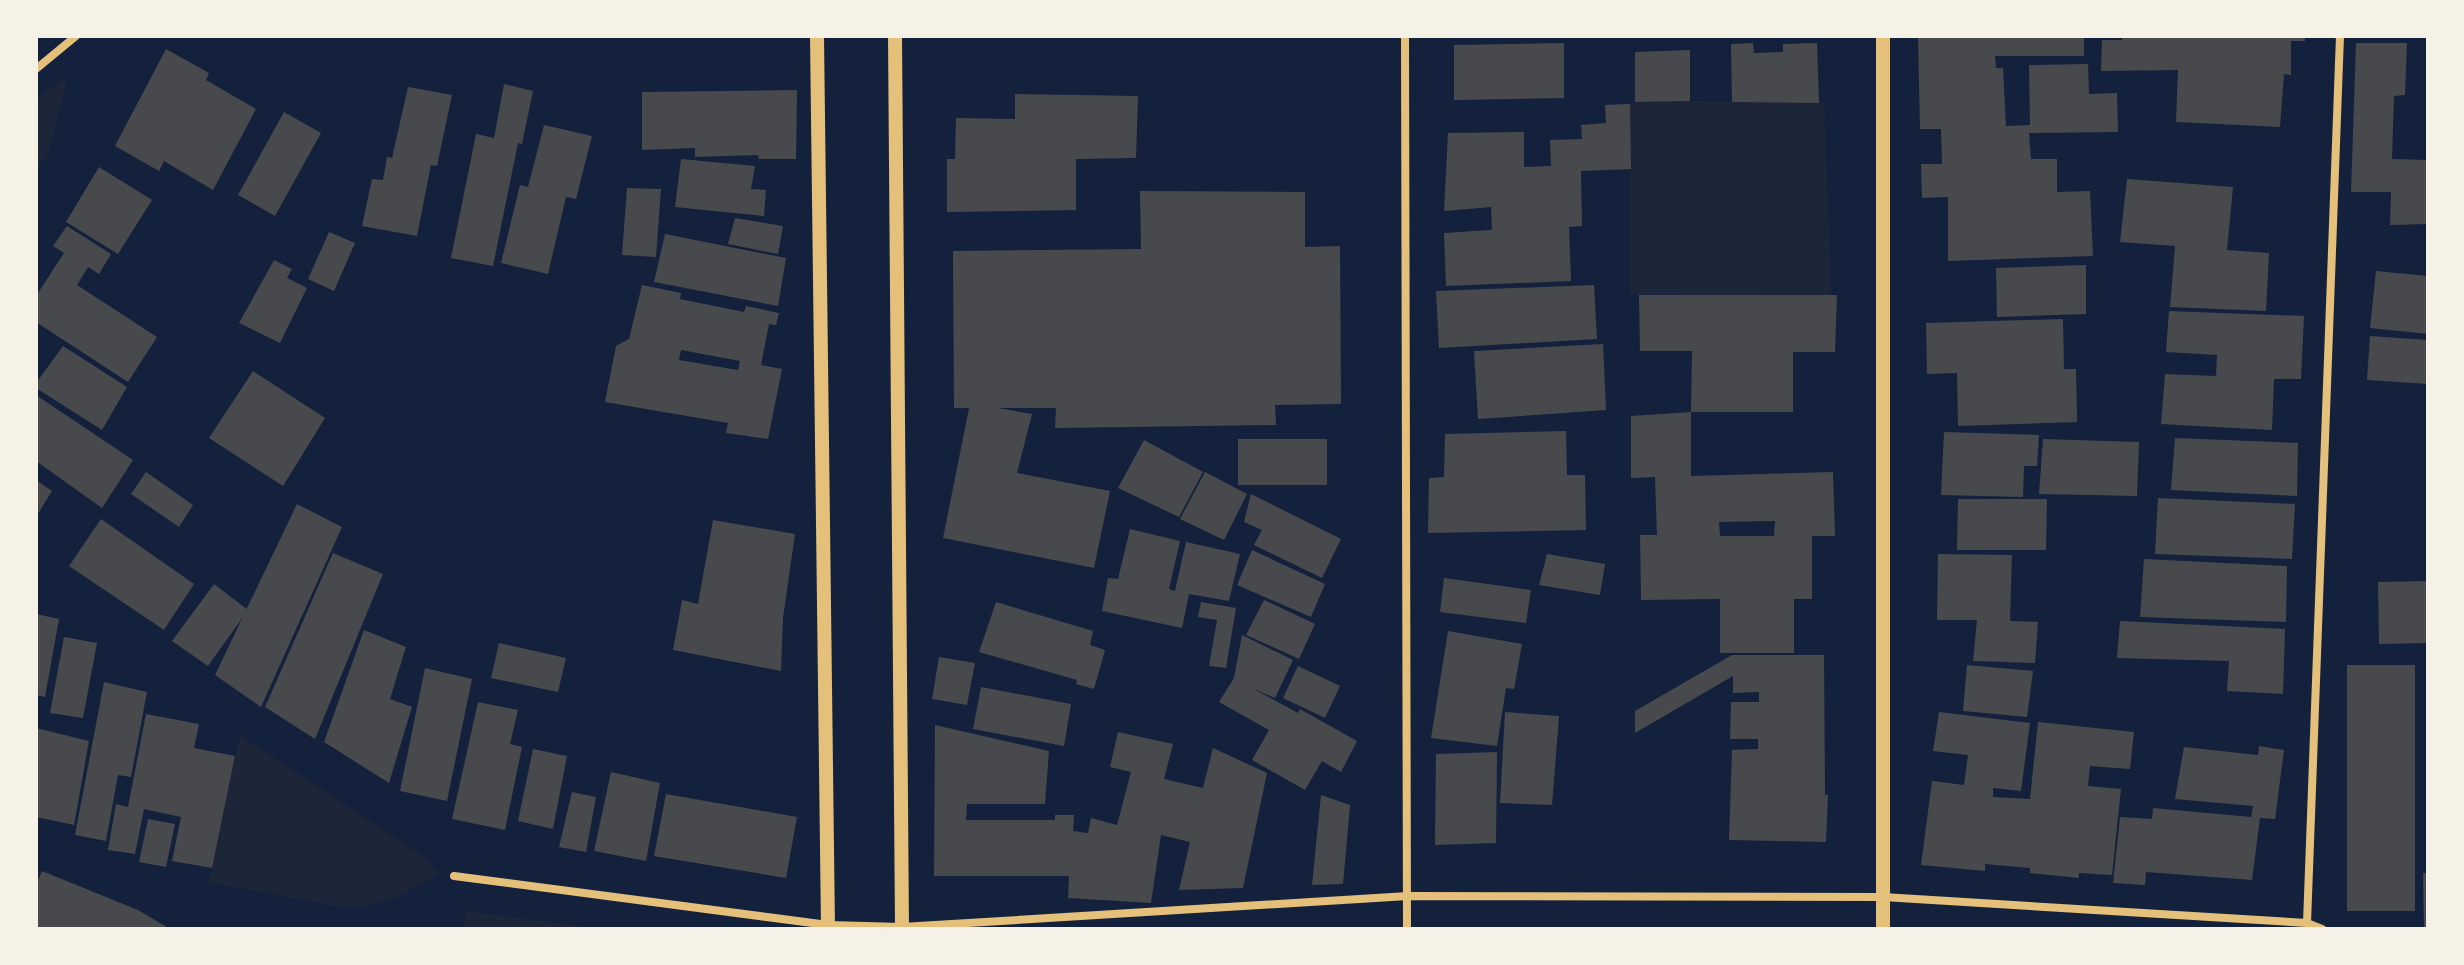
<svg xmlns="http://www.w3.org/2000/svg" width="2464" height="965" font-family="'Public Sans',sans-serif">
  <rect width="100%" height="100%" fill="#14213d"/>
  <g fill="#1d2539">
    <polygon points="68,76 49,150 36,171 36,99"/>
    <polygon points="1690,101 1824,102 1831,295 1630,294 1630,104 1635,102"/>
    <polygon points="240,735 424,857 439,874 391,900 354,910 209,882"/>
    <polygon points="466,911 601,929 463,929"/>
  </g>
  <g fill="#48494c" fill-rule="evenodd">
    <polygon points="1918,36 2084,36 2084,56 1995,56 1996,68 2003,68 2006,126 2030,125 2029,65 2088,64 2089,94 2117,93 2118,132 2029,133 2031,159 2057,159 2057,192 2090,191 2093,256 1948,261 1948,197 1922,198 1921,164 1942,164 1941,129 1920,129"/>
    <polygon points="2122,36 2305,36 2305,41 2291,41 2291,75 2284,74 2280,127 2176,122 2178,70 2101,71 2102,40 2122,40"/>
    <polygon points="1564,43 1564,98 1454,100 1454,45"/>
    <polygon points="1753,43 1754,53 1783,52 1783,44 1817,43 1819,103 1732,102 1731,44"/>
    <polygon points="2356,43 2407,43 2405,95 2394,96 2392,159 2428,160 2428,224 2390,225 2391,192 2351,192"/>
    <polygon points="166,49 209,73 206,80 256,109 213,190 164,161 159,171 115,146"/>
    <polygon points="1690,50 1690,101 1635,102 1635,52"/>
    <polygon points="504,84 533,91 522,144 518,143 493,266 451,258 476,134 494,138"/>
    <polygon points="408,87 452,95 437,166 431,165 417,236 362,226 372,179 383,180 387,157 392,158"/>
    <polygon points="797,90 796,159 759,159 758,155 695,157 695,148 642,150 642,92"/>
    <polygon points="1015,94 1138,96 1136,158 1076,159 1076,210 947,212 947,159 955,159 956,118 1015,119"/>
    <polygon points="1630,104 1631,169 1581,171 1582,226 1569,227 1571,281 1446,286 1444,233 1492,230 1491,207 1444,211 1448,133 1524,132 1524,167 1551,166 1550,140 1582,139 1581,125 1606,123 1605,105"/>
    <polygon points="284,112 321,133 275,216 238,195"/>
    <polygon points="544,125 592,136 576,199 566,197 548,274 501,263 520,185 528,187"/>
    <polygon points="681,159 755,166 751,189 766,190 764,216 675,207"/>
    <polygon points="99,167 152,200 118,254 66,222"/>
    <polygon points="2127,179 2233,187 2227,250 2269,253 2266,311 2170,307 2175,246 2120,242"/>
    <polygon points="627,188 661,189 656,257 622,255"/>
    <polygon points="1140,191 1305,192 1305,247 1340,246 1341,404 1275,405 1276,425 1055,428 1056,408 997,408 1032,414 1017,473 1110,491 1094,568 943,538 969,408 954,408 953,251 1141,249"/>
    <polygon points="735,218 783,226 778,254 728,244"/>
    <polygon points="67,226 111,254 99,274 88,267 77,285 157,337 128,382 36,322 36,296 64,253 53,246"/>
    <polygon points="329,232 355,243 334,291 308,279"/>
    <polygon points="665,234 786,258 778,306 654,282"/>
    <polygon points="274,260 292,269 287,278 307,288 280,343 239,323"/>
    <polygon points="2086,265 2086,314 1997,317 1996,268"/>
    <polygon points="2376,271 2428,276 2428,334 2370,328"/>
    <path d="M 642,285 L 681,293 L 680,299 L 744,312 L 746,306 L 779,313 L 776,325 L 769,324 L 761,365 L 782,369 L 768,439 L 726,433 L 728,423 L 605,402 L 616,346 L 629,339 ZM 681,350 L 740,361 L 738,370 L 679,360 Z"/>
    <polygon points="1594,285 1597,339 1439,348 1436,291"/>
    <path d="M 1639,295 L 1837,295 L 1835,352 L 1793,352 L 1793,412 L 1691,412 L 1691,476 L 1833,472 L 1835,536 L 1812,536 L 1812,599 L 1794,599 L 1794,653 L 1720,653 L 1720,599 L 1641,600 L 1640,535 L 1657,535 L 1655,477 L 1631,478 L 1631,416 L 1691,412 L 1692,351 L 1640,351 ZM 1775,521 L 1774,536 L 1720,536 L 1719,522 Z"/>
    <polygon points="2169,311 2304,316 2301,379 2274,379 2272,430 2161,424 2165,374 2216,376 2217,355 2166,352"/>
    <polygon points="2063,319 2064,369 2076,369 2077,422 1958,426 1957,373 1927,374 1926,323"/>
    <polygon points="2370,336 2428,340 2428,384 2367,380"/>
    <polygon points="1603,344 1606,410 1478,419 1474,351"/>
    <polygon points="63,346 127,387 102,430 36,388 36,383"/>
    <polygon points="253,371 325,418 283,486 209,438"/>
    <polygon points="36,395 133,460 102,508 36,461"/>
    <polygon points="1566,431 1567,475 1585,475 1586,530 1428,533 1429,478 1444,477 1445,434"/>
    <polygon points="1944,432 2039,435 2037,466 2024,466 2023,497 1941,495"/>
    <polygon points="2175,438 2298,443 2297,496 2171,490"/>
    <rect x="1238" y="439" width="89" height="46"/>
    <polygon points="2043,439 2139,442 2137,496 2039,494"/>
    <polygon points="1144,440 1203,472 1179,517 1118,488"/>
    <polygon points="146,472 193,505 179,527 131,494"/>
    <polygon points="1205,472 1247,494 1224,540 1180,519"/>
    <polygon points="36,480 52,491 36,517"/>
    <polygon points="1251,494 1341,539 1322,578 1254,545 1262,530 1244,522"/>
    <polygon points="2158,498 2295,504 2292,559 2155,554"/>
    <polygon points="1958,499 2047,499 2046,550 1957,550"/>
    <polygon points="297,504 342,527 261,707 215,675"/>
    <polygon points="101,519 194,584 164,630 69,566"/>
    <polygon points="713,520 795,534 783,618 781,671 673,650 682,600 698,604"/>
    <polygon points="1130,529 1180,541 1169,589 1175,591 1186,542 1240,554 1229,601 1189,594 1182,628 1102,611 1108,578 1118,579"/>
    <polygon points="1252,550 1325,584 1311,617 1237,585"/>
    <polygon points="333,553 383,574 315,739 265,707"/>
    <polygon points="1547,554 1605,564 1600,595 1539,585"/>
    <polygon points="1938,554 2012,555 2010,621 2038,622 2035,663 1973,661 1977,620 1937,620"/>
    <polygon points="2144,559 2287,566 2286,622 2140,617"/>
    <polygon points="1444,578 1531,590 1526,623 1440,612"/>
    <polygon points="2428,581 2428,643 2379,644 2378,582"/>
    <polygon points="214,584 248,610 208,666 172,641"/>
    <polygon points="1264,600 1315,624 1299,659 1246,635"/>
    <polygon points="996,602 1093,631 1090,645 1105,650 1094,689 1076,684 1077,680 979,652"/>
    <polygon points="1201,602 1236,608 1226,668 1209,666 1217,620 1198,617"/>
    <polygon points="36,614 59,619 45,697 36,695"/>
    <polygon points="2120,621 2285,629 2283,694 2227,691 2229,661 2117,658"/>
    <polygon points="364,630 406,647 390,699 412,707 389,783 324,742"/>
    <polygon points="1448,631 1522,644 1514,689 1506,688 1497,746 1431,738"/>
    <polygon points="1242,635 1293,660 1275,698 1252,688 1298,713 1300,709 1357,741 1341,772 1322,761 1305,790 1252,760 1269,730 1219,702 1234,678"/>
    <polygon points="64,637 97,643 83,718 50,713"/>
    <polygon points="499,643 566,658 558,692 491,678"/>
    <polygon points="1732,655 1824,655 1825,795 1828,795 1826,842 1729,840 1732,750 1758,749 1758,739 1730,739 1731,702 1759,702 1759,692 1733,693 1733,676 1635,733 1635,711"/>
    <polygon points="939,657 975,663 967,705 932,699"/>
    <polygon points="1967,665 2033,671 2027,717 1963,711"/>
    <rect x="2347" y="665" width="68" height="246"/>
    <polygon points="1298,666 1340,686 1325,718 1283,698"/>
    <polygon points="425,668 472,679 447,801 400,791"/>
    <polygon points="104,682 147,692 131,777 118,775 106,841 75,835"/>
    <polygon points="981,687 1071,704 1064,746 973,729"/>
    <polygon points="478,702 518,710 510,744 522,747 505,830 452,819"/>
    <polygon points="1505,712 1559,716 1552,805 1500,803"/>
    <polygon points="1939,712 2030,723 2021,791 1993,788 1993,797 2030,799 2038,722 2134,732 2130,769 2090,766 2088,786 2121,789 2112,875 2079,873 2079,878 2030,873 2030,868 1985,864 1985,871 1921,865 1932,781 1964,785 1968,755 1933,751"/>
    <polygon points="146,714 199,724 194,748 235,756 212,868 172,861 181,817 144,809 135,854 108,850 116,804 128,807"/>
    <polygon points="935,725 1049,751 1045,804 967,804 966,820 1055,820 1055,815 1074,815 1073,831 1088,833 1091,818 1117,825 1131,772 1110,767 1118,732 1173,744 1164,779 1203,788 1213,748 1267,773 1243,888 1179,890 1190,842 1161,835 1151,903 1068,898 1069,876 934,876"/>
    <polygon points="36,728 89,741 74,825 36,817"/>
    <polygon points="2259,746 2284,750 2275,819 2260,818 2252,880 2146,872 2145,885 2113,883 2120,817 2152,819 2153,808 2251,817 2253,806 2175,799 2184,747 2258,755"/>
    <polygon points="533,749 567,756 553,829 518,821"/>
    <polygon points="1497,752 1496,843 1435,845 1436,754"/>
    <polygon points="611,772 660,783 646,861 594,851"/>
    <polygon points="572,792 596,797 586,852 559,847"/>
    <polygon points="666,794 797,817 786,878 654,856"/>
    <polygon points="1321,795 1350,805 1343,884 1312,885"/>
    <polygon points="148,819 175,824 166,867 139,862"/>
    <polygon points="42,871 138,910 170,929 36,929 36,885"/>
    <polygon points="2423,873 2428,873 2428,929 2424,929"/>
  </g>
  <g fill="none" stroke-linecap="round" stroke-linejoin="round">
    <g stroke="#e5c07b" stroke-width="8">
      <polyline points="1405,36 1407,929"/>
      <polyline points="36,69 76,36"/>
      <polyline points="454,876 828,925 902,927 1408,896 1883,897 2307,923 2322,929"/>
      <polyline points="2307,923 2340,36"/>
    </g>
    <g stroke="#e5c07b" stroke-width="14">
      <polyline points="817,36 828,929"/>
      <polyline points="895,36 902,929"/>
      <polyline points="1883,929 1883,36"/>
    </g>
  </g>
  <rect width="2464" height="965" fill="none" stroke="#f6f1e7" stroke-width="76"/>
</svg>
